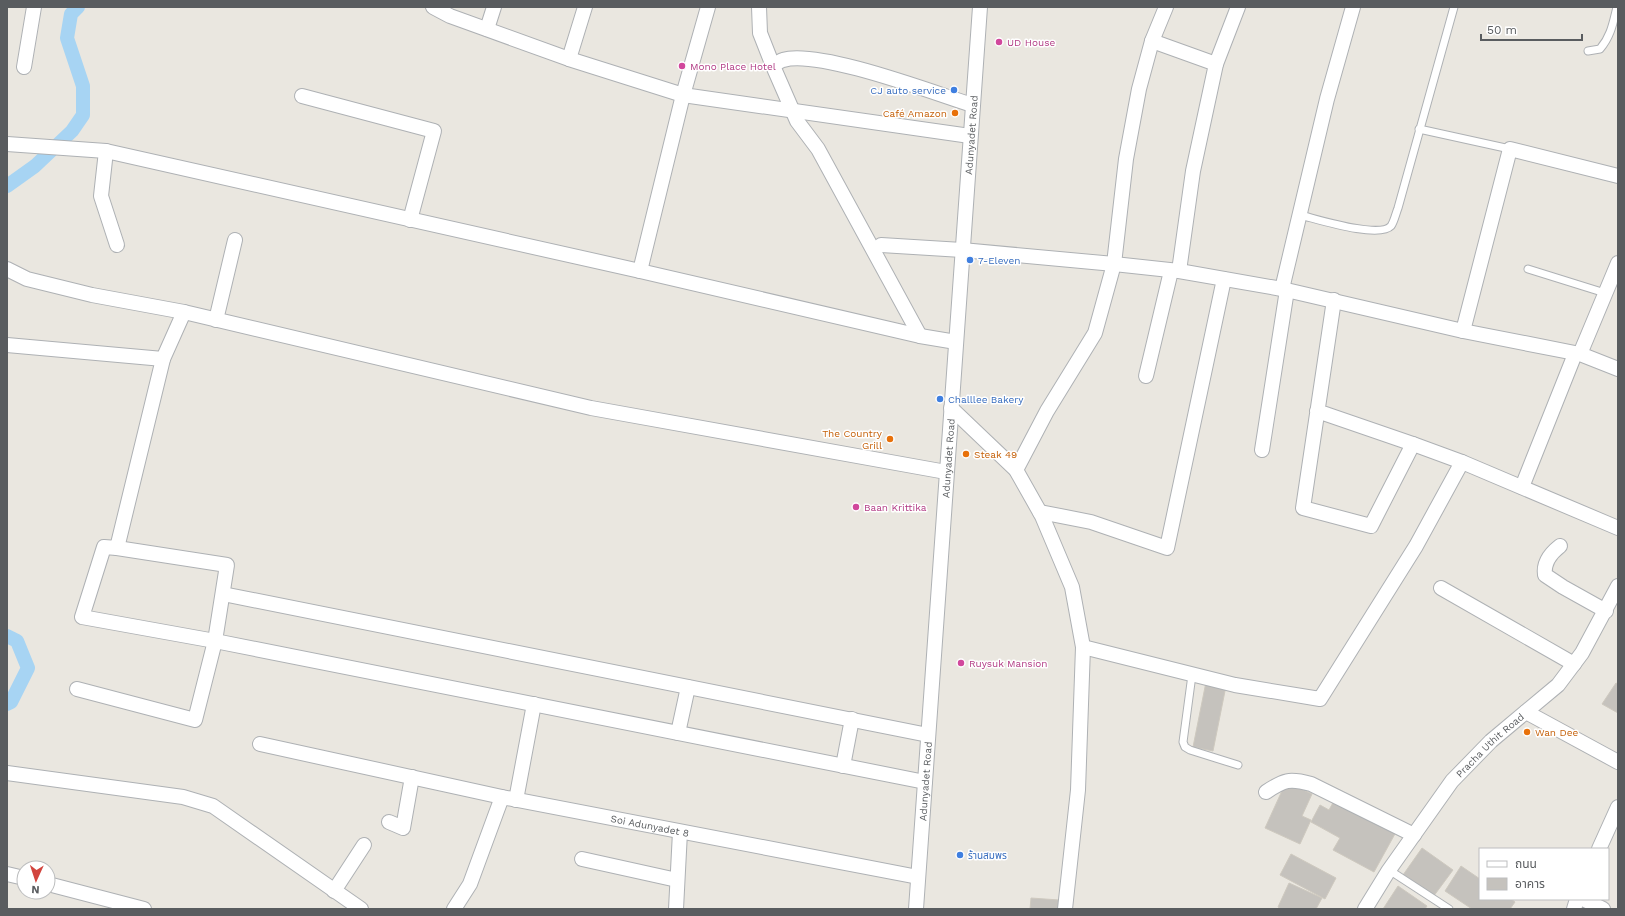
<svg xmlns="http://www.w3.org/2000/svg" width="1625" height="916" font-family="'Work Sans','Noto Sans Thai',sans-serif">
  <rect width="100%" height="100%" fill="#eae7e0"/>
  <g fill="none" stroke-linecap="round" stroke-linejoin="round">
    <g stroke="#a7d4f3" stroke-width="14">
      <polyline points="7,186 35,166 72,131 83,115 83,86 67,38 71,14 78,7"/>
      <polyline points="7,636 17,641 28,668 11,702 7,704"/>
    </g>
  </g>
  <g fill="#c5c2bd" stroke="#cec9bf">
    <polygon points="1206,682 1226,686 1213,751 1193,747"/>
    <polygon points="1616,683 1618,684 1618,713 1602,704"/>
    <polygon points="1286,782 1312,794 1302,816 1311,820 1300,844 1265,828"/>
    <polygon points="1335,799 1396,832 1374,872 1333,850 1340,838 1311,822 1320,805 1329,810"/>
    <polygon points="1422,848 1453,870 1433,897 1403,875"/>
    <polygon points="1291,854 1336,878 1325,899 1280,875"/>
    <polygon points="1461,866 1480,879 1480,899 1511,899 1515,902 1510,909 1472,909 1445,891"/>
    <polygon points="1289,883 1322,898 1316,909 1281,909 1278,907"/>
    <polygon points="1398,886 1427,906 1425,909 1383,909"/>
    <polygon points="1031,898 1059,900 1059,909 1030,909"/>
  </g>
  <g fill="none" stroke-linecap="round" stroke-linejoin="round">
    <g stroke="#aeb1b4" stroke-width="9">
      <g id="service">
        <path d="M 1588,51 L 1600,49 C 1611,36 1613,23 1617,7"/>
        <polyline points="1419,129 1510,149"/>
        <path d="M 1300,215 C 1317,219 1379,239 1391,226 C 1394,222 1396,213 1398,208 L 1454,7"/>
        <polyline points="1528,269 1605,293"/>
        <polyline points="1192,675 1183,742 1185,747 1190,750 1238,765"/>
        <polyline points="1389,870 1449,909"/>
      </g>
    </g>
    <g stroke="#aeb1b4" stroke-width="16">
      <g id="minor">
        <polyline points="433,7 450,16 569,59 683,95 970,136"/>
        <polyline points="759,7 760,33 773,66 797,121 818,149 920,336"/>
        <polyline points="487,29 494,7"/>
        <polyline points="1152,41 1216,64 1193,171 1179,271"/>
        <polyline points="569,59 585,7"/>
        <polyline points="1216,64 1238,7"/>
        <path d="M 773,66 C 776,64 779,61 783,60 C 818,49 934,93 972,105"/>
        <polyline points="24,67 34,7"/>
        <polyline points="302,96 434,131 410,220"/>
        <polyline points="7,144 106,151 640,271 920,336 956,342"/>
        <polyline points="106,151 101,196 117,245"/>
        <polyline points="881,245 962,250 1114,264 1179,271 1282,289 1463,331 1580,354 1618,369"/>
        <polyline points="7,269 27,279 92,295 184,312 591,408 946,472"/>
        <polyline points="640,271 683,95 708,7"/>
        <polyline points="1282,289 1327,99 1353,7"/>
        <polyline points="184,312 163,359 117,548 104,547 82,617 215,641 925,782"/>
        <polyline points="216,320 235,240"/>
        <polyline points="1463,331 1510,149 1618,176"/>
        <polyline points="7,345 163,359"/>
        <polyline points="1580,354 1618,263"/>
        <polyline points="1146,376 1171,271"/>
        <polyline points="951,408 1016,470 1042,516 1072,587 1083,647 1078,790 1065,909"/>
        <polyline points="1317,411 1413,444 1371,526 1303,508 1334,300"/>
        <polyline points="1413,444 1462,462"/>
        <polyline points="1262,450 1287,290"/>
        <polyline points="1016,470 1047,411 1095,333 1114,264 1126,159 1139,89 1152,41 1166,7"/>
        <polyline points="1522,487 1575,354"/>
        <polyline points="1040,512 1091,522 1167,548 1224,279"/>
        <path d="M 1560,546 C 1551,553 1543,562 1545,575 L 1563,587 L 1606,611"/>
        <polyline points="1441,588 1574,664"/>
        <polyline points="223,594 928,735"/>
        <polyline points="1083,647 1235,685 1320,699 1416,546 1462,462 1618,528"/>
        <polyline points="77,689 195,720 215,641 227,565 117,548"/>
        <polyline points="1526,712 1618,762"/>
        <polyline points="678,733 688,687"/>
        <polyline points="260,744 502,797"/>
        <polyline points="843,766 852,719"/>
        <polyline points="7,773 183,797 213,806 361,909"/>
        <path d="M 1266,792 C 1284,780 1289,778 1311,784 L 1414,835"/>
        <polyline points="516,800 534,704"/>
        <polyline points="389,822 403,828 412,777"/>
        <polyline points="1599,849 1618,807"/>
        <polyline points="582,859 677,880"/>
        <polyline points="7,874 24,878"/>
        <polyline points="48,884 144,909"/>
        <polyline points="334,891 364,845"/>
        <polyline points="1583,899 1603,909"/>
        <path id="s1" d="M 454,909 L 470,884 L 502,797 L 918,877"/>
        <polyline points="676,909 680,832"/>
        <path id="s2" d="M 916,909 L 980,7"/>
        <path id="s3" d="M 1365,909 L 1389,870 L 1452,781 L 1491,741 L 1558,685 L 1582,653 L 1618,586"/>
        <polyline points="1574,909 1577,899"/>
      </g>
    </g>
    <use href="#service" stroke="#fff" stroke-width="7"/>
    <use href="#minor" stroke="#fff" stroke-width="14"/>
  </g>
  <g fill="#d1479c" stroke="#fff" stroke-width="1.5">
    <circle cx="999" cy="42" r="4"/>
    <circle cx="682" cy="66" r="4"/>
    <circle cx="856" cy="507" r="4"/>
    <circle cx="961" cy="663" r="4"/>
  </g>
  <g fill="#3f7fe0" stroke="#fff" stroke-width="1.5">
    <circle cx="954" cy="90" r="4"/>
    <circle cx="970" cy="260" r="4"/>
    <circle cx="940" cy="399" r="4"/>
    <circle cx="960" cy="855" r="4"/>
  </g>
  <g fill="#e8710a" stroke="#fff" stroke-width="1.5">
    <circle cx="955" cy="113" r="4"/>
    <circle cx="890" cy="439" r="4"/>
    <circle cx="966" cy="454" r="4"/>
    <circle cx="1527" cy="732" r="4"/>
  </g>
  <g text-anchor="middle" dominant-baseline="central" stroke-width="3" stroke-linejoin="round" paint-order="stroke">
    <g font-size="10" fill="#b23c85" stroke="#fff" text-anchor="start">
      <text x="1007" y="42">UD House</text>
      <text x="690" y="66">Mono Place Hotel</text>
      <text x="864" y="507">Baan Krittika</text>
      <text x="969" y="663">Ruysuk Mansion</text>
    </g>
    <g font-size="10" fill="#366cbe" stroke="#fff" text-anchor="start">
      <text x="946" y="90" text-anchor="end">CJ auto service</text>
      <text x="978" y="260">7-Eleven</text>
      <text x="948" y="399">Challlee Bakery</text>
      <text x="968" y="855">ร้านสมพร</text>
    </g>
    <g font-size="10" fill="#c56008" stroke="#fff" text-anchor="end">
      <text x="947" y="113">Café Amazon</text>
      <text x="882" y="433">The Country<tspan x="882" dy="12">Grill</tspan></text>
      <text x="974" y="454" text-anchor="start">Steak 49</text>
      <text x="1535" y="732" text-anchor="start">Wan Dee</text>
    </g>
    <g font-size="10" fill="#595c5f" stroke="#fff">
      <text stroke="none"><textPath href="#s2" startOffset="776">Adunyadet Road</textPath></text>
      <text stroke="none"><textPath href="#s2" startOffset="452">Adunyadet Road</textPath></text>
      <text stroke="none"><textPath href="#s3" startOffset="207">Pracha Uthit Road</textPath></text>
      <text stroke="none"><textPath href="#s2" startOffset="128">Adunyadet Road</textPath></text>
      <text stroke="none"><textPath href="#s1" startOffset="273">Soi Adunyadet 8</textPath></text>
    </g>
  </g>
  <rect width="1625" height="916" fill="none" stroke="#595c5f" stroke-width="16"/>
  <rect x="1479" y="848" width="130" height="52" fill="#ffffff" stroke="#bdbebf"/>
  <rect x="1487" y="861" width="20" height="6" fill="#ffffff" stroke="#bdbebf"/>
  <text x="1515" y="868" font-size="12" fill="#595c5f">ถนน</text>
  <rect x="1487" y="878" width="20" height="12" fill="#c5c2bd" stroke="#bdbebf"/>
  <text x="1515" y="888" font-size="12" fill="#595c5f">อาคาร</text>
  <g transform="translate(36 880) rotate(183)"><circle r="19" fill="#ffffff" stroke="#bdbebf"/>
  <path d="M0-3L7 15L0 10L-7 15Z" fill="#d2453e"/>
  <text y="-6" font-size="11" font-weight="bold" text-anchor="middle" fill="#595c5f">N</text>
  </g>
  <path d="M1481 34v6h101v-6" fill="none" stroke="#595c5f" stroke-width="2"/>
  <text x="1487" y="34" font-size="12" fill="#595c5f" stroke="#ffffff" stroke-width="3" paint-order="stroke">50 m</text>
</svg>
